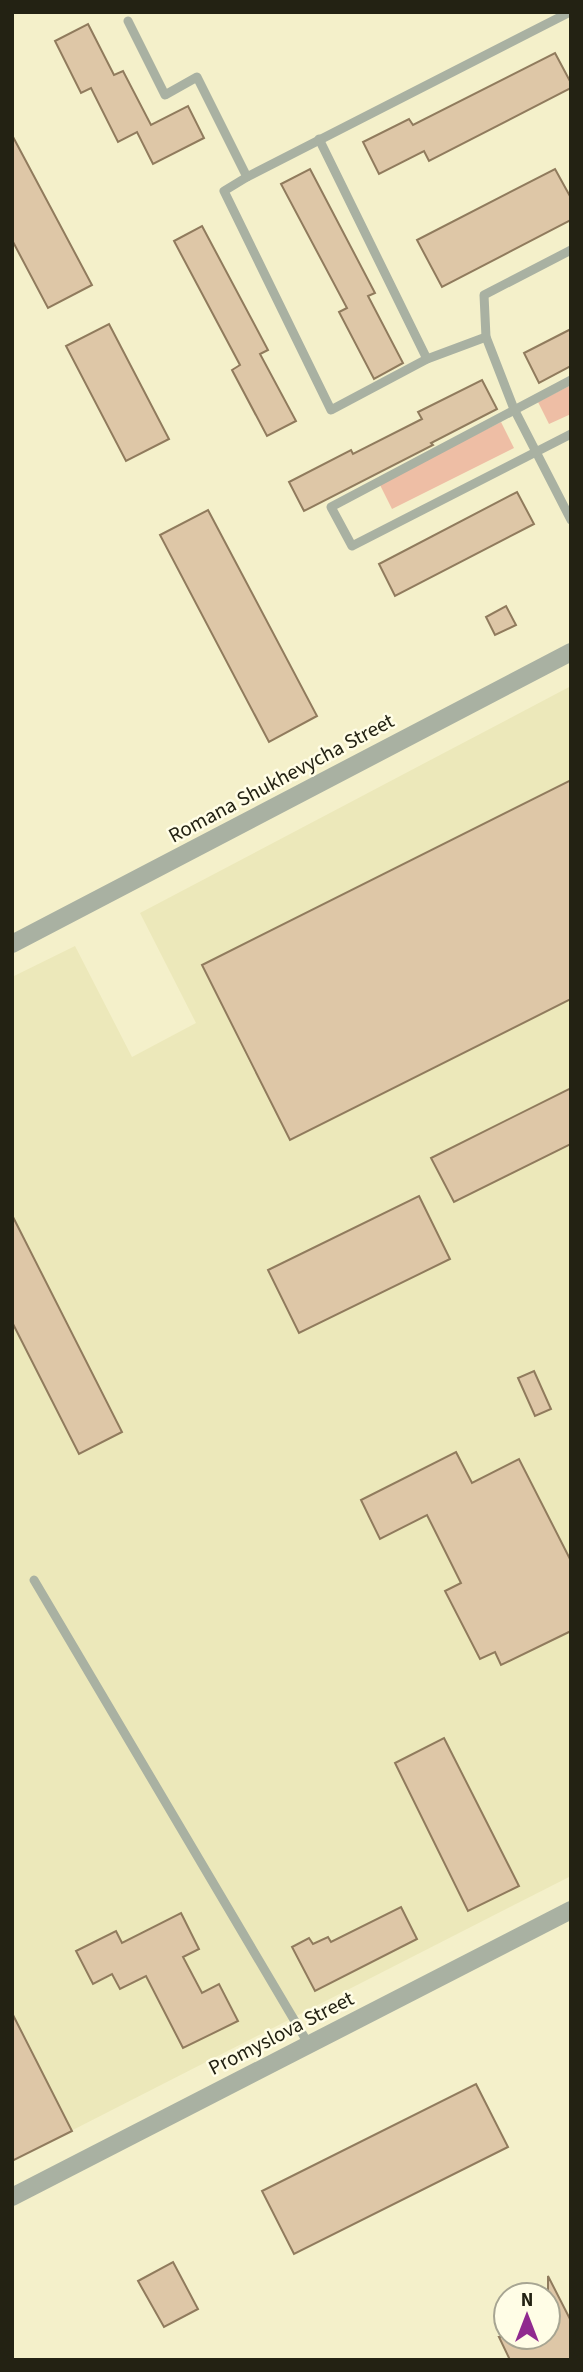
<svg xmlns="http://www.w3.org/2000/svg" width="583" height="2372" font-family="'Source Sans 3',sans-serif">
  <rect width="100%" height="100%" fill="#f4f0ca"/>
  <polygon fill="#ece8ba" points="571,686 571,1876 12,2161 12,977 75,946 132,1057 196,1023 140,913"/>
  <g fill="#eebea5">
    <polygon points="571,385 571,414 549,424 538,402"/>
    <polygon points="501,422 514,448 392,509 379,483"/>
  </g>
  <g fill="#dec7a7" stroke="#907b5d" stroke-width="2">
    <polygon points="88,24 114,75 123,71 151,125 188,106 204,138 153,164 137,132 118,142 91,88 81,93 55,41"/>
    <polygon points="555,53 571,83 571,88 429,161 424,151 379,174 363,142 409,119 413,125"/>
    <polygon points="12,135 92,285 48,308 12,240"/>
    <polygon points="310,169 375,293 368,296 403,363 374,379 339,312 347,308 281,184"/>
    <polygon points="555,169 571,198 571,220 442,287 417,240"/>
    <polygon points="202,226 268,350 260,354 296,421 267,436 232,370 240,365 174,241"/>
    <polygon points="109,324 169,439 126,461 66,346"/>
    <polygon points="571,329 571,366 539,383 524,353"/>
    <polygon points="482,380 497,409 431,443 433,445 304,511 289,482 351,450 353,454 422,419 418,412"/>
    <polygon points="517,492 534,524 395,596 379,564"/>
    <polygon points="208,510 317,716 269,742 160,535"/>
    <polygon points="506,606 516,625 495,635 486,617"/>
    <polygon points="571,780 571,999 290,1140 202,965"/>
    <polygon points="571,1088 571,1144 454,1202 431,1158"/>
    <polygon points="419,1196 450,1259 299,1333 268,1270"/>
    <polygon points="12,1215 122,1432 79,1454 12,1322"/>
    <polygon points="534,1371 551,1409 535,1416 518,1378"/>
    <polygon points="456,1452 472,1483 519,1459 571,1561 571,1631 501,1665 495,1652 480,1659 445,1591 461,1583 427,1515 380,1539 361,1500"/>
    <polygon points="444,1738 519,1886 468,1911 395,1763"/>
    <polygon points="401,1907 417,1939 315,1991 292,1947 309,1938 313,1944 328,1937 331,1942"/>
    <polygon points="181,1913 199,1949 183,1957 202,1993 219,1984 238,2021 183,2048 146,1976 120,1989 112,1974 93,1984 76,1951 116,1931 122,1943"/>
    <polygon points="12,2013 72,2131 12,2161"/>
    <polygon points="476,2084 508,2147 294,2254 262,2191"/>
    <polygon points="173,2262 198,2309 164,2327 138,2281"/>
    <polygon points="548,2276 571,2321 571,2360 510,2360 499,2337 548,2337"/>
  </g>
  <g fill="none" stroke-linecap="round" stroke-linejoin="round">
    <g stroke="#a9b1a2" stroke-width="9">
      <polyline points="128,21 165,95 197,77 247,177 570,12"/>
      <polyline points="319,139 427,359"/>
      <polyline points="247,177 224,191 331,410 427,359 486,337"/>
      <polyline points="571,250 484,295 486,337 514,409 571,520"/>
      <polyline points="571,380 331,507 352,546 571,434"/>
      <polyline points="34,1580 309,2045"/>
    </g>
    <g stroke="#a9b1a2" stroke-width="18">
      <polyline points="12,944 571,652"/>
      <polyline points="12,2197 571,1910"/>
    </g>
  </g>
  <g text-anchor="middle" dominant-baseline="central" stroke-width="5" stroke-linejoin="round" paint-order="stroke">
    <g font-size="21" fill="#232213" stroke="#fffde6">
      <text transform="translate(281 778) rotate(-28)">Romana Shukhevycha Street</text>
      <text transform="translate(281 2033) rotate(-27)">Promyslova Street</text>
    </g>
  </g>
  <rect width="583" height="2372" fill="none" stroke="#232213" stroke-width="28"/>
  <g transform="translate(527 2316)"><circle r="33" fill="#fffde6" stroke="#a7a592" stroke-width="2"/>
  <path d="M0-5L12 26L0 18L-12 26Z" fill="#902a8f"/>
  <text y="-10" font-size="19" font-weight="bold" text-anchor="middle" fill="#232213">N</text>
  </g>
</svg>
